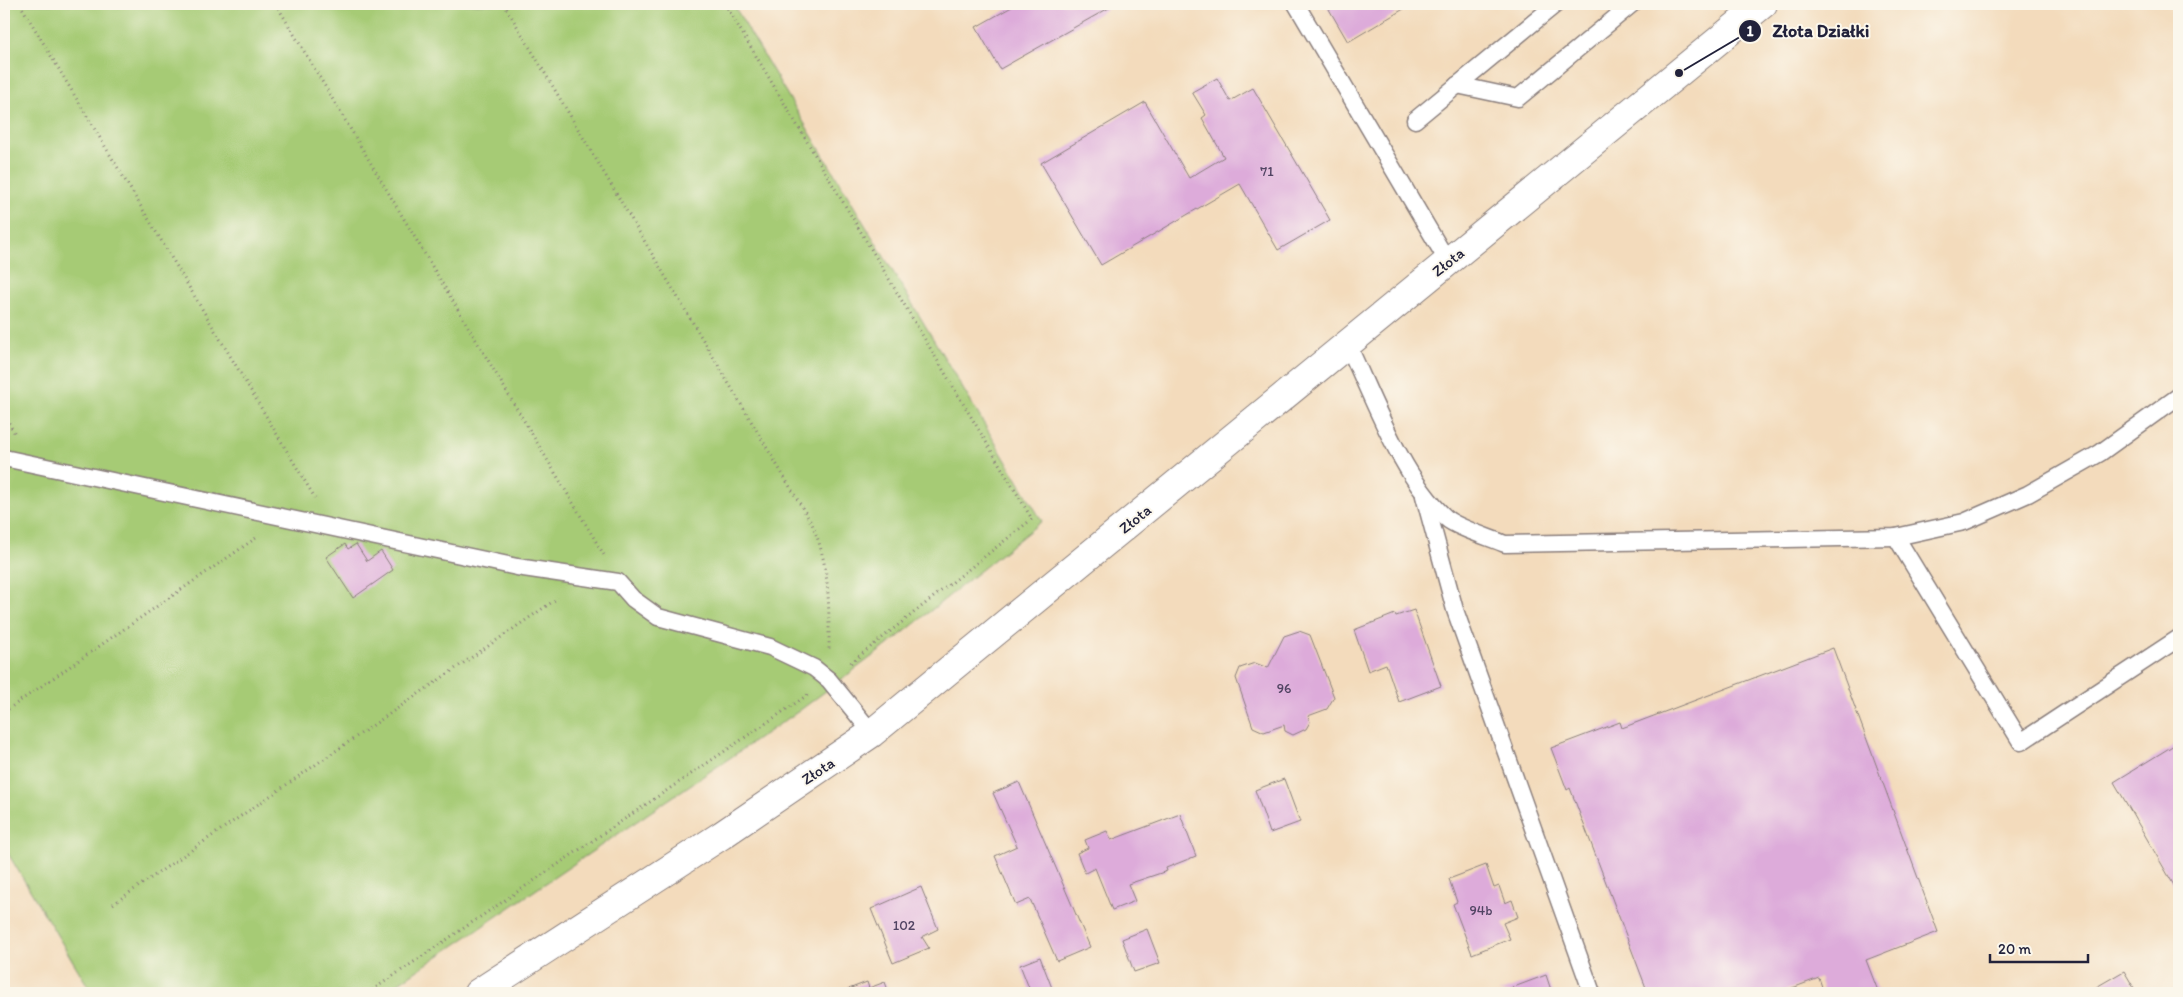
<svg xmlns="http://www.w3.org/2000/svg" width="2183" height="997" font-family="Itim,sans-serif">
  <rect width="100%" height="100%" fill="#fbf7ec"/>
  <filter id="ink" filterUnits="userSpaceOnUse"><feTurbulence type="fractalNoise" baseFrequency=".02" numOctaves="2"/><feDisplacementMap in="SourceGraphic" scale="10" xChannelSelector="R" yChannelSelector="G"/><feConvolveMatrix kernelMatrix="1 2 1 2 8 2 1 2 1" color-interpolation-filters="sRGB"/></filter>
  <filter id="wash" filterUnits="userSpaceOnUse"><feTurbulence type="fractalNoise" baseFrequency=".0096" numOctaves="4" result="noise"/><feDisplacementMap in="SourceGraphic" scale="20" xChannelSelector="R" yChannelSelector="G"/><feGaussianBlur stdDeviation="1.12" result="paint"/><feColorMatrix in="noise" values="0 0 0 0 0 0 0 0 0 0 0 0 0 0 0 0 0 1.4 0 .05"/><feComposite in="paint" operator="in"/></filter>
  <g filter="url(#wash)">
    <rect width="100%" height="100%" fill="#f3dbbc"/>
    <polygon fill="#a6cb75" stroke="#647658" points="4,4 733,4 1042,521 893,641 799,711 384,993 92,993 4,847"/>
    <g id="blocks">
      <g fill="#ddabda">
        <polygon points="1017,4 1116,4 1000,69 976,27"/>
        <polygon points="1326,4 1412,4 1348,42"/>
        <polygon points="1217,78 1230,101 1253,88 1330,220 1278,250 1240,184 1101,265 1041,163 1145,102 1189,178 1224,157 1202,118 1206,115 1192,92"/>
        <polygon points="345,544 348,549 356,544 367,561 381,551 393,570 353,598 326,557"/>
        <polygon points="1414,610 1441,686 1399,702 1386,664 1368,671 1354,630 1395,614 1396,616"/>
        <polygon points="1299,631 1310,635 1334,697 1327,709 1308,716 1310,722 1306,729 1293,735 1285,731 1284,725 1264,732 1253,727 1236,678 1240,668 1255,663 1268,668 1284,636"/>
        <polygon points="1833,648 1938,932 1866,960 1878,991 1872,993 1824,993 1819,978 1779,993 1648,993 1570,788 1567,790 1551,748 1620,722 1622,728"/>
        <polygon points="2179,742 2179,894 2114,782"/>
        <polygon points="1284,779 1300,822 1270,833 1255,790"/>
        <polygon points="1019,782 1090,947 1057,961 1030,899 1016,905 995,856 1017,846 993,793"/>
        <polygon points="1180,814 1196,856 1166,868 1167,871 1128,884 1135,901 1112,910 1095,868 1085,873 1077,853 1088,848 1085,840 1107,831 1111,840"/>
        <polygon points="1486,865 1494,888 1499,886 1505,903 1512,900 1518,917 1503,923 1510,939 1472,954 1453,904 1457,902 1449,879"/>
        <polygon points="921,887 938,929 922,937 929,948 893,963 871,909"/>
        <polygon points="1147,929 1160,963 1134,972 1122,939"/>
        <polygon points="1040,957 1052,988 1043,991 1044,993 1031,993 1020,965"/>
        <polygon points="2124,971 2137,993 2086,993"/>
        <polygon points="1546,975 1552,993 1498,993"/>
        <polygon points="867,982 869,988 885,982 889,993 838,993"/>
      </g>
    </g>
  </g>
  <g filter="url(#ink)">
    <use href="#blocks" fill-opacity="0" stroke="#8a7e7c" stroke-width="1"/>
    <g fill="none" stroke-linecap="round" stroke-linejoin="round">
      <g stroke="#8a7e7c" stroke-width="19">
        <g id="service">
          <polyline points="1296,4 1448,262"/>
          <polyline points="1457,85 1518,98 1632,4"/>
          <polyline points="1415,120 1556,4"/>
          <path d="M 1348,345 C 1373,398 1402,478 1446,518 C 1455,527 1491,538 1505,544 L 1896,537 L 1964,522 L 2028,494 L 2100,453 L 2179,396"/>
          <polyline points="4,458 517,567 618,582 633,599 658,617 770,647 814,668 829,680 872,733"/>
          <polyline points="1424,496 1455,610 1592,993"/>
          <polyline points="1896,537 2021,742 2179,638"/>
        </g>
      </g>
      <g stroke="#8a7e7c" stroke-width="30">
        <polyline id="tertiary" points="478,993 722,835 872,733 1763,4"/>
      </g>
      <g stroke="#8a7e7c" stroke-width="3" stroke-dasharray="1 4" stroke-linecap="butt">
        <polyline points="20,4 315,498"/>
        <polyline points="276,4 604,555"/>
        <path d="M 504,4 L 812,524 C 830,565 829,605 829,649"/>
        <polyline points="725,4 1032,519 848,665"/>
        <polyline points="4,414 15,434"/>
        <polyline points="4,712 256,538"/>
        <polyline points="113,904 558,598"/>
        <polyline points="368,993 809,694"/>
      </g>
      <use href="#service" stroke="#fff" stroke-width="16"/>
      <use href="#tertiary" stroke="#fff" stroke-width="28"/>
    </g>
  </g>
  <g text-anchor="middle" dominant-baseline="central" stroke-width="4" stroke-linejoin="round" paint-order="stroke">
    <g font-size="14" fill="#514463">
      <text x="1267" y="171">71</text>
      <text x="1284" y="688">96</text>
      <text x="1481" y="910">94b</text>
      <text x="904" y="925">102</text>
    </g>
    <g font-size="16" fill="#22223b" stroke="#fbf7ec">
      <text transform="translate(1448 262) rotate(-39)">Złota</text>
      <text transform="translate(1135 519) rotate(-39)">Złota</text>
      <text transform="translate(818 771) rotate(-34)">Złota</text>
    </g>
  </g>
  <path fill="none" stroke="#22223b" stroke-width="2" d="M1679 73L1750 31"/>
  <g fill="#22223b" stroke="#fbf7ec" stroke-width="2">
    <circle cx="1679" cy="73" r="5"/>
    <circle cx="1750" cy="31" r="12"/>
  </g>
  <g font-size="15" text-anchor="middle" font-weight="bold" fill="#fff">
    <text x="1750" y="36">1</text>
  </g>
  <g font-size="18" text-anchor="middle" font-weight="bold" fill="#22223b" stroke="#fbf7ec" stroke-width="4" stroke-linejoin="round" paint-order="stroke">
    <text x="1821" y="37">Złota Działki</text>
  </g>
  <rect width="2183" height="997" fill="none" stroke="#fbf7ec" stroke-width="20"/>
  <path d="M1990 954v8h98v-8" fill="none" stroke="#22223b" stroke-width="2.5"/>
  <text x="1998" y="954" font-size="15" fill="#22223b" stroke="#fbf7ec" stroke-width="4" paint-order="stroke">20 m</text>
</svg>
